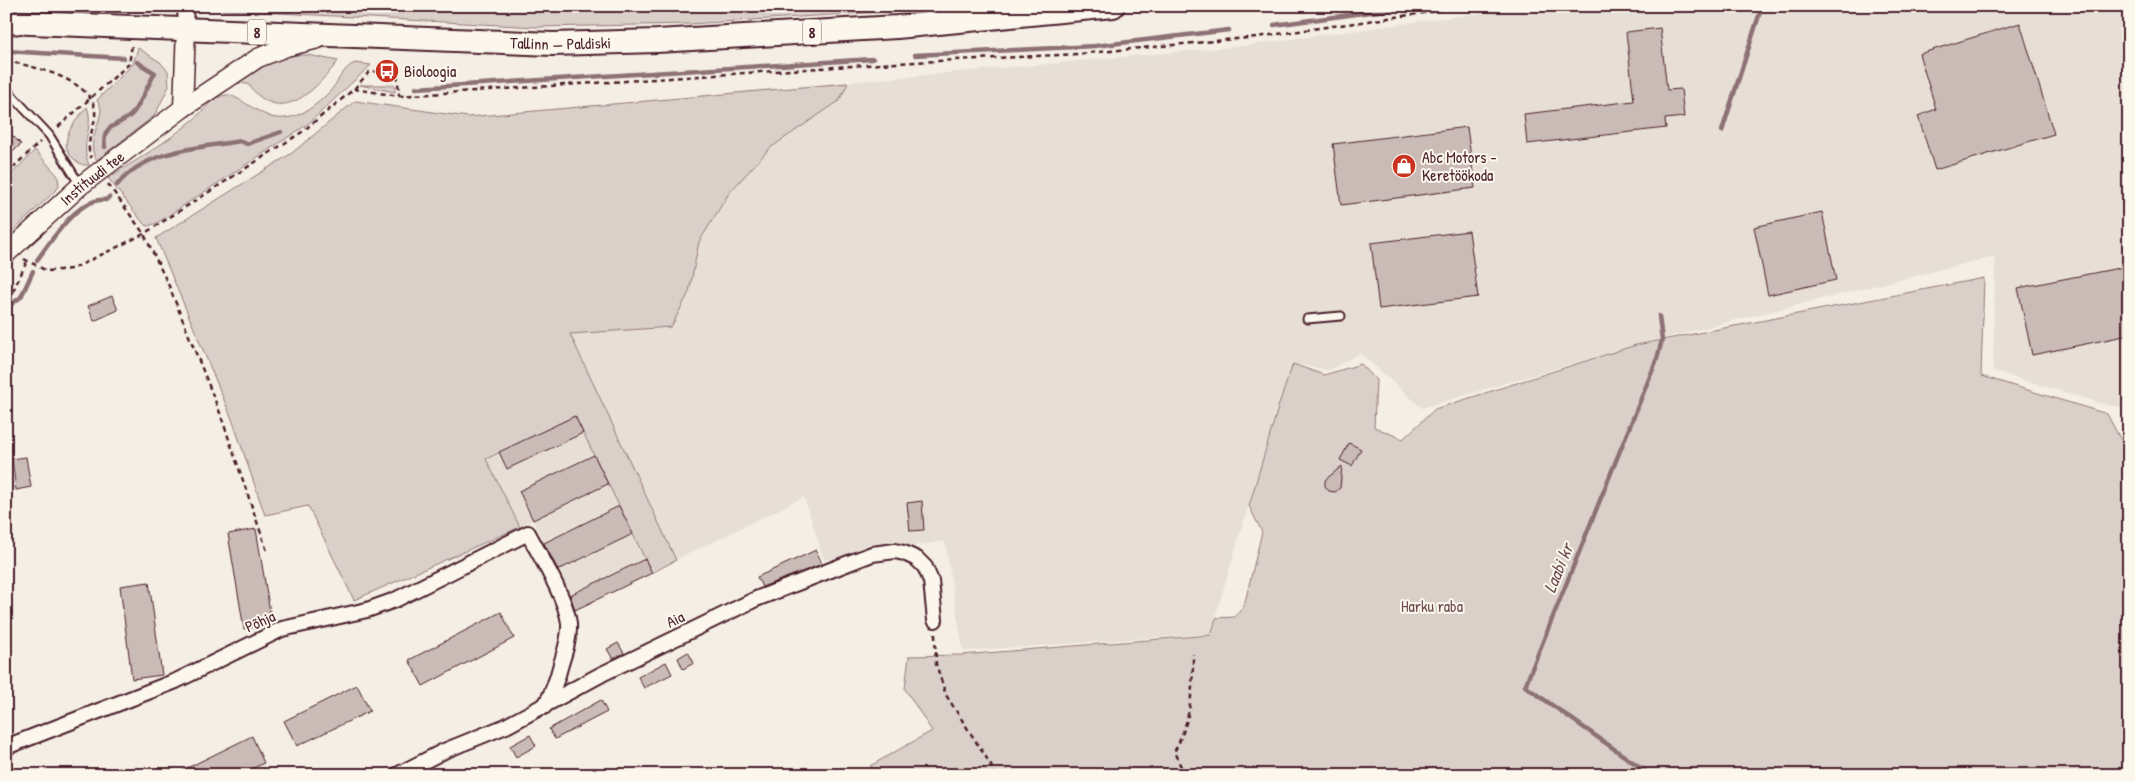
<svg xmlns="http://www.w3.org/2000/svg" width="2135" height="781" font-family="'Patrick Hand',sans-serif">
  <rect width="100%" height="100%" fill="#f4eee4"/>
  <filter id="ink" filterUnits="userSpaceOnUse"><feTurbulence type="fractalNoise" baseFrequency=".02" numOctaves="2"/><feDisplacementMap in="SourceGraphic" scale="10" xChannelSelector="R" yChannelSelector="G"/><feConvolveMatrix kernelMatrix="1 2 1 2 8 2 1 2 1" color-interpolation-filters="sRGB"/></filter>
  <g filter="url(#ink)">
    <g fill="#e7dfd6">
      <polygon points="1531,6 2129,6 2129,408 2107,405 1993,371 1995,256 1636,345 1422,408 1360,353 1329,370 1293,364 1280,401 1210,634 963,651 945,541 824,560 804,497 676,560 468,117 1243,46"/>
      <polygon points="575,416 652,573 575,610 533,520 520,527 486,459"/>
    </g>
    <g fill="#dbd0c9" stroke="#92787a">
      <polygon points="217,6 973,6 689,24 537,27 223,10"/>
      <path d="M 138,48 L 160,62 L 168,71 L 169,86 L 155,115 L 97,160 C 85,145 101,124 101,108 L 97,100 L 133,64 Z"/>
      <path d="M 288,55 L 308,55 L 338,61 C 315,91 280,128 248,84 L 237,83 L 264,66 Z"/>
      <path d="M 355,63 L 371,65 L 308,124 L 157,223 L 148,226 L 144,224 L 108,178 C 137,160 167,142 193,120 C 205,110 213,94 230,95 C 244,101 257,112 271,117 C 295,123 317,106 332,89 C 339,80 344,67 355,63 Z"/>
      <polygon points="848,83 839,101 770,148 729,193 699,242 689,292 671,327 570,334 676,560 652,573 575,416 486,459 520,527 354,600 308,506 265,515 232,419 156,238 292,153 355,101 468,117"/>
      <polygon points="360,85 395,85 395,92"/>
      <path d="M 87,107 C 95,128 79,140 89,165 C 83,166 78,163 74,159 C 55,143 75,121 87,107 Z"/>
      <polygon points="35,150 58,176 59,187 7,237 6,180"/>
      <polygon points="1984,278 1981,376 2107,414 2123,444 2129,443 2129,775 883,775 870,766 932,731 905,689 909,656 961,655 1211,635 1216,618 1235,617 1244,606 1262,532 1249,506 1280,401 1293,364 1324,375 1361,364 1376,380 1374,427 1403,439 1435,409 1636,345"/>
    </g>
    <g fill="none" stroke-linecap="round" stroke-linejoin="round">
      <g stroke="#8d7174" stroke-width="4.5">
        <polyline points="1274,25 1416,6"/>
        <polyline points="6,51 124,58"/>
        <polyline points="915,55 1095,46 1229,30"/>
        <polyline points="416,88 873,59"/>
        <polyline points="1722,131 1762,6"/>
        <path d="M 105,147 C 101,123 119,127 132,114 C 140,106 148,84 155,73 L 137,62"/>
        <path d="M 117,185 C 146,149 199,148 240,141 L 247,144 L 281,132"/>
        <path d="M 37,260 C 52,240 78,197 106,200 L 109,197"/>
        <polyline points="6,308 21,297 33,271"/>
        <polyline points="1651,775 1525,686 1657,359 1662,340 1659,316"/>
      </g>
    </g>
    <g fill="#cabbb6" stroke="#4a1f2b">
      <polygon points="2020,23 2054,134 1935,170 1918,116 1936,109 1919,54"/>
      <polygon points="1660,28 1667,90 1681,89 1684,117 1665,119 1666,128 1527,144 1524,114 1634,101 1626,32"/>
      <polygon points="1467,127 1475,188 1341,205 1333,144"/>
      <polygon points="6,129 21,144 6,159"/>
      <polygon points="1822,212 1836,280 1768,295 1754,227"/>
      <polygon points="1469,231 1478,297 1379,309 1371,243"/>
      <polygon points="2129,266 2129,335 2032,355 2018,288"/>
      <polygon points="112,296 118,310 94,321 88,306"/>
      <polygon points="575,416 583,433 507,469 499,452"/>
      <polygon points="1349,443 1361,449 1352,466 1340,460"/>
      <polygon points="594,455 608,484 533,520 519,491"/>
      <polygon points="26,457 31,487 16,490 12,459"/>
      <polygon points="1342,466 1340,488 1335,492 1329,491 1325,486 1325,480"/>
      <polygon points="922,501 924,530 910,531 907,503"/>
      <polygon points="619,506 633,534 558,570 544,543"/>
      <polygon points="256,529 272,624 244,629 228,534"/>
      <polygon points="816,550 822,564 762,587 757,577"/>
      <polygon points="645,559 652,573 575,610 570,595"/>
      <polygon points="149,582 162,675 132,679 120,586"/>
      <polygon points="501,612 514,638 423,686 409,660"/>
      <polygon points="618,643 624,653 613,659 607,649"/>
      <polygon points="688,652 694,663 683,669 678,658"/>
      <polygon points="666,662 672,674 644,688 638,677"/>
      <polygon points="357,685 370,711 297,746 284,721"/>
      <polygon points="601,700 607,712 555,739 549,729"/>
      <polygon points="530,735 536,746 516,757 510,746"/>
      <polygon points="252,736 264,763 239,775 173,775"/>
    </g>
    <g fill="none" stroke-linecap="round" stroke-linejoin="round">
      <g stroke="#4a1f2b" stroke-width="11">
        <g id="service">
          <polyline points="6,89 49,135 80,185"/>
          <polyline points="1307,319 1341,316"/>
        </g>
      </g>
      <g stroke="#4a1f2b" stroke-width="18">
        <g id="minor">
          <polyline points="185,6 186,28"/>
          <path d="M 6,747 L 176,681 L 282,629 L 367,610 L 395,600 L 528,533 C 540,556 566,598 569,623 C 570,637 565,651 561,664 C 557,680 553,693 544,707"/>
          <polyline points="397,775 444,751 506,726 602,674 756,599 872,554 895,551 904,553 917,559 925,567 931,581 935,620"/>
        </g>
      </g>
      <g stroke="#4a1f2b" stroke-width="21">
        <g id="tertiary">
          <polyline points="183,108 186,28"/>
          <path id="s1" d="M 6,254 L 80,186 L 183,108 L 258,58 L 286,47 L 318,39"/>
        </g>
      </g>
      <g stroke="#4a1f2b" stroke-width="26">
        <g id="primary">
          <path id="s2" d="M 6,22 L 553,44 L 657,41 L 897,27 L 1113,6"/>
        </g>
      </g>
      <g stroke="#4a1f2b" stroke-width="2.5" stroke-dasharray="5 4" stroke-linecap="butt">
        <path d="M 6,61 C 32,66 99,80 95,117 C 93,132 85,144 91,158"/>
        <polyline points="354,89 399,96 896,63 1078,54 1257,37 1472,6"/>
        <polyline points="58,127 129,64 132,45"/>
        <polyline points="6,174 40,142"/>
        <polyline points="108,184 144,234 169,286 220,413 267,551"/>
        <polyline points="24,259 47,271 72,269 142,235 302,132 354,89 369,72 397,71 399,95"/>
        <polyline points="6,297 13,291 27,261"/>
        <polyline points="935,634 936,664 946,695 991,765 993,775"/>
        <path d="M 1185,775 L 1174,752 C 1191,722 1193,689 1193,654"/>
      </g>
      <use href="#service" stroke="#fbf7ec" stroke-width="7"/>
      <use href="#minor" stroke="#fbf7ec" stroke-width="14"/>
      <use href="#tertiary" stroke="#fbf7ec" stroke-width="18"/>
      <use href="#primary" stroke="#fbf7ec" stroke-width="22"/>
    </g>
  </g>
  <defs>
    <g id="bus-disc" transform="scale(1.25)"><circle r="9.5" fill="#c8321e" stroke="#fbf7ec"/><path d="M-5-6H5V4H4V6H2V4H-2V6H-4V4H-5ZM-3.5-4V0h7V-4ZM-3.5 1.2v1.5H-2V1.2ZM2 1.2v1.5H3.5V1.2Z" fill="#fff"/></g>
    <g id="shop-disc" transform="scale(1.25)"><circle r="9.5" fill="#c8321e" stroke="#fbf7ec"/><path d="M-5-2.5h2.3a2.7 3.5 0 0 1 5.4 0H5L5.5 6h-11ZM-1.5-2.5h3a1.5 2.3 0 0 0-3 0Z" fill="#fff"/></g>
  </defs>
  <g fill-rule="evenodd">
    <use href="#bus-disc" x="387" y="71"/>
    <use href="#shop-disc" x="1404" y="166"/>
  </g>
  <g text-anchor="middle" dominant-baseline="central" stroke-width="4" stroke-linejoin="round" paint-order="stroke">
    <g fill="#fbf7ec" stroke="#7f6065" stroke-width="1">
      <rect x="248" y="19.5" width="18" height="25" rx="4"/>
      <rect x="803" y="19.5" width="18" height="25" rx="4"/>
    </g>
    <g font-size="15" font-weight="bold" fill="#4a1f2b">
      <text x="257" y="32">8</text>
      <text x="812" y="32">8</text>
    </g>
    <g font-size="16" fill="#4a1f2b" stroke="#fbf7ec">
      <text stroke="none"><textPath href="#s2" startOffset="555">Tallinn — Paldiski</textPath></text>
      <text stroke="none"><textPath href="#s1" startOffset="115">Instituudi tee</textPath></text>
      <text transform="translate(675 619) rotate(-26)">Aia</text>
      <text transform="translate(260 621) rotate(-24)">Põhja</text>
    </g>
    <g font-size="16" fill="#4a1f2b" stroke="#fbf7ec" text-anchor="start">
      <text x="404" y="71">Bioloogia</text>
      <text x="1422" y="157">Abc Motors -<tspan x="1422" dy="18">Keretöökoda</tspan></text>
    </g>
    <g font-size="16" fill="#6e4b52" stroke="#fbf7ec">
      <text x="1432" y="606">Harku raba</text>
    </g>
    <g font-size="18" font-style="italic" fill="#714f56" stroke="#fbf7ec">
      <text transform="translate(1558 568) rotate(-68)">Laabi kr</text>
    </g>
  </g>
  <rect width="2135" height="781" fill="none" stroke="#fbf7ec" stroke-width="25"/>
  <rect x="12" y="12" width="2110" height="756" fill="none" stroke="#4a1f2b" stroke-width="2" filter="url(#ink)"/>
</svg>
